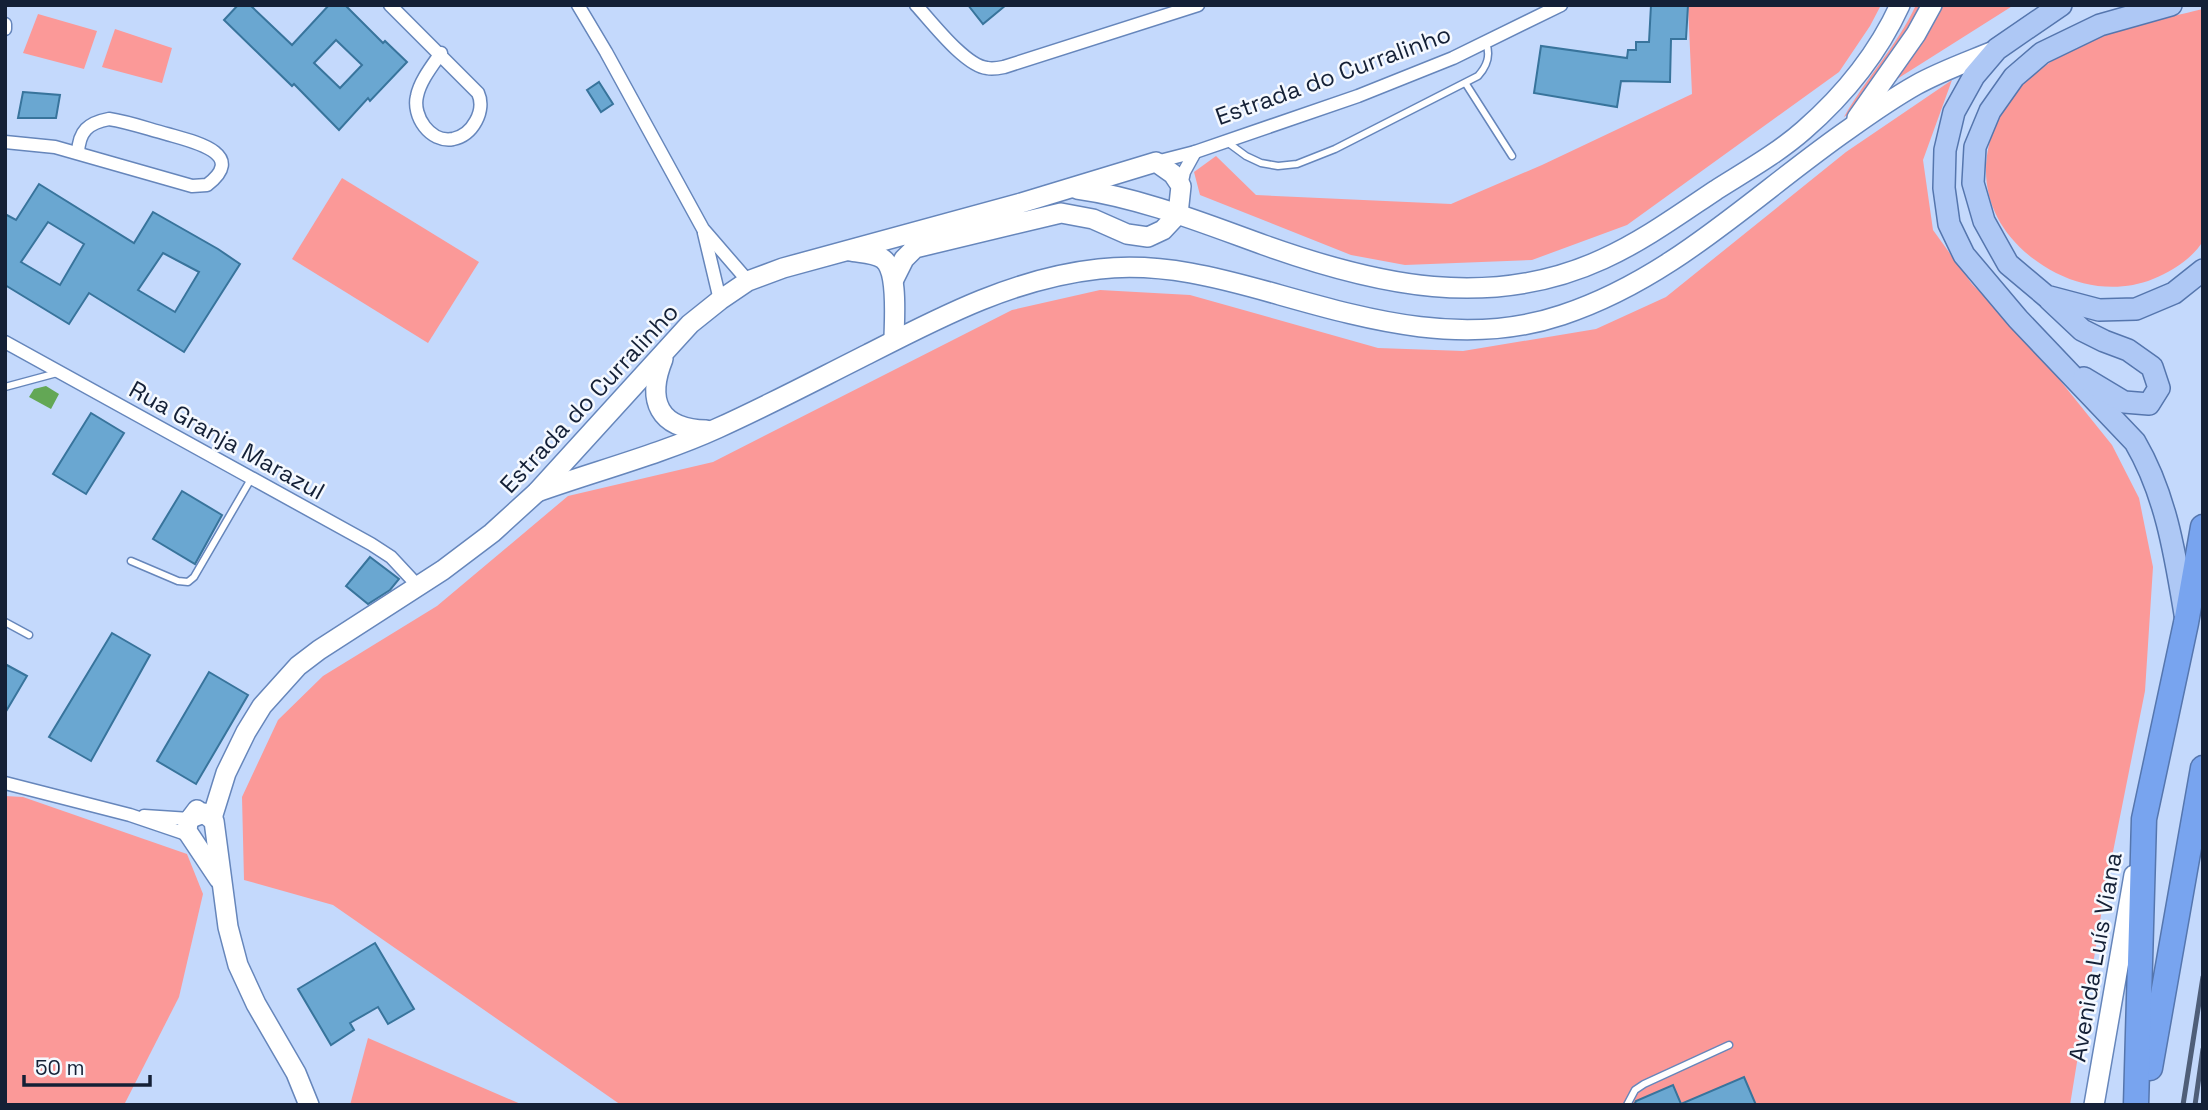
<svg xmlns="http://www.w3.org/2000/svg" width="2208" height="1110" font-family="'Space Grotesk',sans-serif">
  <rect width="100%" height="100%" fill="#c4d9fc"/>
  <g fill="#fb9998">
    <polygon points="1688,5 1881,5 1870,26 1839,72 1627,225 1532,260 1405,265 1351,255 1200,195 1194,172 1216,156 1256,195 1451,204 1542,165 1692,94"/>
    <path d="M 1916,5 L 2014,5 L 1897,79 L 1844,117 C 1866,78 1897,46 1916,5 Z"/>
    <path d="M 2203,9 L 2203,241 C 2192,259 2172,271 2153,279 C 2121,292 2086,288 2056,273 C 1993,240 1967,179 2001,113 C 2017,83 2051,59 2081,45 C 2119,26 2162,19 2203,9 Z"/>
    <polygon points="38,14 97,31 84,69 23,53"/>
    <polygon points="115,29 172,48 162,83 102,67"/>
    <polygon points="1952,80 1923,160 1933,230 1972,284 2030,343 2112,445 2139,498 2153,567 2145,691 2104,897 2070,1105 621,1105 333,905 244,880 242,797 278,720 323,676 437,606 568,496 713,462 1012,310 1100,290 1190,295 1378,348 1463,351 1596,329 1666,297 1846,152"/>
    <polygon points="342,178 479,262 428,343 292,259"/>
    <polygon points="5,796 23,797 187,854 203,894 179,997 124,1105 5,1105"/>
    <polygon points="368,1038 523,1105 350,1105"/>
  </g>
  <polygon fill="#63a755" points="46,386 59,394 51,409 29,397 34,389"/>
  <g fill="#6aa7d1" stroke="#38749c" stroke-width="2" fill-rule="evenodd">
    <path d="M 238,5 L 250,5 L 292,45 L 329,5 L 345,5 L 383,43 L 385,41 L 407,62 L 370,101 L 368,98 L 339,130 L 294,84 L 292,86 L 224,20 ZM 336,40 L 362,65 L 340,88 L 314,63 Z"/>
    <polygon points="968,5 1006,5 983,24"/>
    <polygon points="1651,5 1688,5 1686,39 1671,39 1670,82 1621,81 1617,107 1534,93 1541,46 1627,58 1628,50 1636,50 1636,42 1649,42"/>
    <polygon points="599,82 613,104 601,112 587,90"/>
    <polygon points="23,92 60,95 56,118 18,118"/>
    <path d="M 39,184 L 134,243 L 153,212 L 218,249 L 240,264 L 184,352 L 89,293 L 69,324 L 5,285 L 5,214 L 16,220 ZM 48,222 L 84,244 L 60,285 L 21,262 ZM 163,253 L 199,272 L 175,312 L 138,290 Z"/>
    <polygon points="91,413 124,433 86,494 53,474"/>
    <polygon points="182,491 222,515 195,564 153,539"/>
    <polygon points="370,557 399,579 390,590 368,604 346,586"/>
    <polygon points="112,633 150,655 91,761 49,737"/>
    <polygon points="5,664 27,676 5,713"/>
    <polygon points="209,672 248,695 196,784 157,761"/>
    <polygon points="375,943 414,1009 388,1024 378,1007 350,1023 354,1030 331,1045 298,989"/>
    <polygon points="1744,1077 1756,1105 1634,1105 1636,1101 1673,1085 1681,1104"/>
  </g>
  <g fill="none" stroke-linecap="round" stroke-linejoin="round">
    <g stroke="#6686bb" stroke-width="9">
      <g id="lane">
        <polyline points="1466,84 1512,156"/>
        <path d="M 1227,142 L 1246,156 L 1261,163 L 1278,166 L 1297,164 L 1335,149 L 1478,76 C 1487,66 1491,56 1486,43"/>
        <polyline points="5,387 57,373"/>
        <polyline points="131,561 178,581 188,582 194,577 251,479"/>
        <polyline points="5,622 29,635"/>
        <polyline points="1627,1105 1635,1090 1644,1084 1729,1045"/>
      </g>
    </g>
    <g stroke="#6686bb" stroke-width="15">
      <g id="street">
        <path d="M 390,5 L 478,93 C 486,110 473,135 453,139 C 430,143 412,116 417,96 C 420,81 432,66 441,53"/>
        <polyline points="578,5 606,52 703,229 748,281"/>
        <path d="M 916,5 C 931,21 965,66 987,68 C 992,69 999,68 1004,67 L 1198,5"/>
        <polyline points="5,24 5,29"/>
        <path d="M 5,142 L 55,147 L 192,186 L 207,185 C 249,153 191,141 167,134 C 148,129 129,122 109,119 C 88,123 79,131 78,153"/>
        <polyline points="1156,162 1195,152 1358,96 1453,58 1561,5"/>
        <polyline points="1181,186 1184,172 1195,152"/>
        <polyline points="704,233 720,300"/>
        <polyline points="5,342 371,544 391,557 418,586"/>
        <polyline points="5,783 130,815 189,835"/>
        <polyline points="144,816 190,819"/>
      </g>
    </g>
    <g stroke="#6686bb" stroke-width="22">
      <g id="secondary">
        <polyline points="1857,118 1916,34 1932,5"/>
        <path d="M 1077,189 C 1141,198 1203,223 1264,245 C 1376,285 1490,311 1603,259 C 1643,241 1680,214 1716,190 C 1746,171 1778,153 1804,130 C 1843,96 1878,53 1900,5"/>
        <path d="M 850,251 C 860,253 875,253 883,259 C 899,271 894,321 894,340"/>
        <path d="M 663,359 C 646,401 659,429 706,430"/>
        <path d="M 537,492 C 596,471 661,454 718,428 C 769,405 818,379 868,354 C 942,316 1015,278 1099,269 C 1162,262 1220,278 1280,295 C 1372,321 1467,347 1562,315 C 1674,278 1754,195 1849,129 C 1870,114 1893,98 1916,85 C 1941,71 1970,61 1996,50"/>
        <polyline points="197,810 188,822 187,831 219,879"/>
        <polyline points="191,818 204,813 214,821 228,927 238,965 256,1004 296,1073 309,1105"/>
        <polyline points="212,818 226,773 246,732 262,706 298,666 319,650 443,570 492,533 537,492 690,324 720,300 748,281 783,268 1021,203 1156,162 1173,174 1181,186 1178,214 1163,230 1148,237 1127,234 1093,219 1061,213 915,248 904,259 894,279"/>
        <polyline points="2094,1105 2134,875"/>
      </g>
    </g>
    <g stroke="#5576ae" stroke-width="24">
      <g id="primary">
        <path d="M 2061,5 L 1997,49 L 1974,76 L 1954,112 L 1945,150 L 1944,188 L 1949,224 L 1964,255 L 2018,319 L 2135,442 C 2166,495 2175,554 2185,614"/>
        <polyline points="2171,5 2100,25 2042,53 2014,77 1990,111 1975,147 1973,183 1984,221 2008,264 2046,296 2099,310 2136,309 2174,293 2203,270"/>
        <polyline points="2049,299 2082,330 2104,341 2128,350 2152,367 2159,388 2149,404 2124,402 2084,378"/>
      </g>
    </g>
    <g stroke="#5576ae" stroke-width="27">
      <g id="highway">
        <polyline points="2150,1068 2203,768"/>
        <polyline points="2136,1105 2144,819 2186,623 2203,527"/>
      </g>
    </g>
    <use href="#lane" stroke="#fff" stroke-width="6"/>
    <use href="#street" stroke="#fff" stroke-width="12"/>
    <use href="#secondary" stroke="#fff" stroke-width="19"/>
    <use href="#primary" stroke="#aec8f5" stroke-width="21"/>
    <use href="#highway" stroke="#78a4ef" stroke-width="24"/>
    <g stroke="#4f5e78" stroke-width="5">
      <polyline points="2183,1105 2203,977"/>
      <polyline points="2195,1105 2203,1049"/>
    </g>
  </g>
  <g text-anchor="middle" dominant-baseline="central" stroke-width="5" stroke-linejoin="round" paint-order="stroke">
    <g font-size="24" fill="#142036" stroke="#f5f9ff">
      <text transform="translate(1333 75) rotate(-20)">Estrada do Curralinho</text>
      <text transform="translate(589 398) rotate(-47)">Estrada do Curralinho</text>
      <text transform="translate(227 440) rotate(29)">Rua Granja Marazul</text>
      <text transform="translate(2095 957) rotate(-80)">Avenida Luís Viana</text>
    </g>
  </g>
  <rect width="2208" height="1110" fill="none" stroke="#142036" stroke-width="14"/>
  <path d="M24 1075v10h126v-10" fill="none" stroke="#142036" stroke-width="3.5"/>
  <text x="35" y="1075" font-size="21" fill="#142036" stroke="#f5f9ff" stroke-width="5" paint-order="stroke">50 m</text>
</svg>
